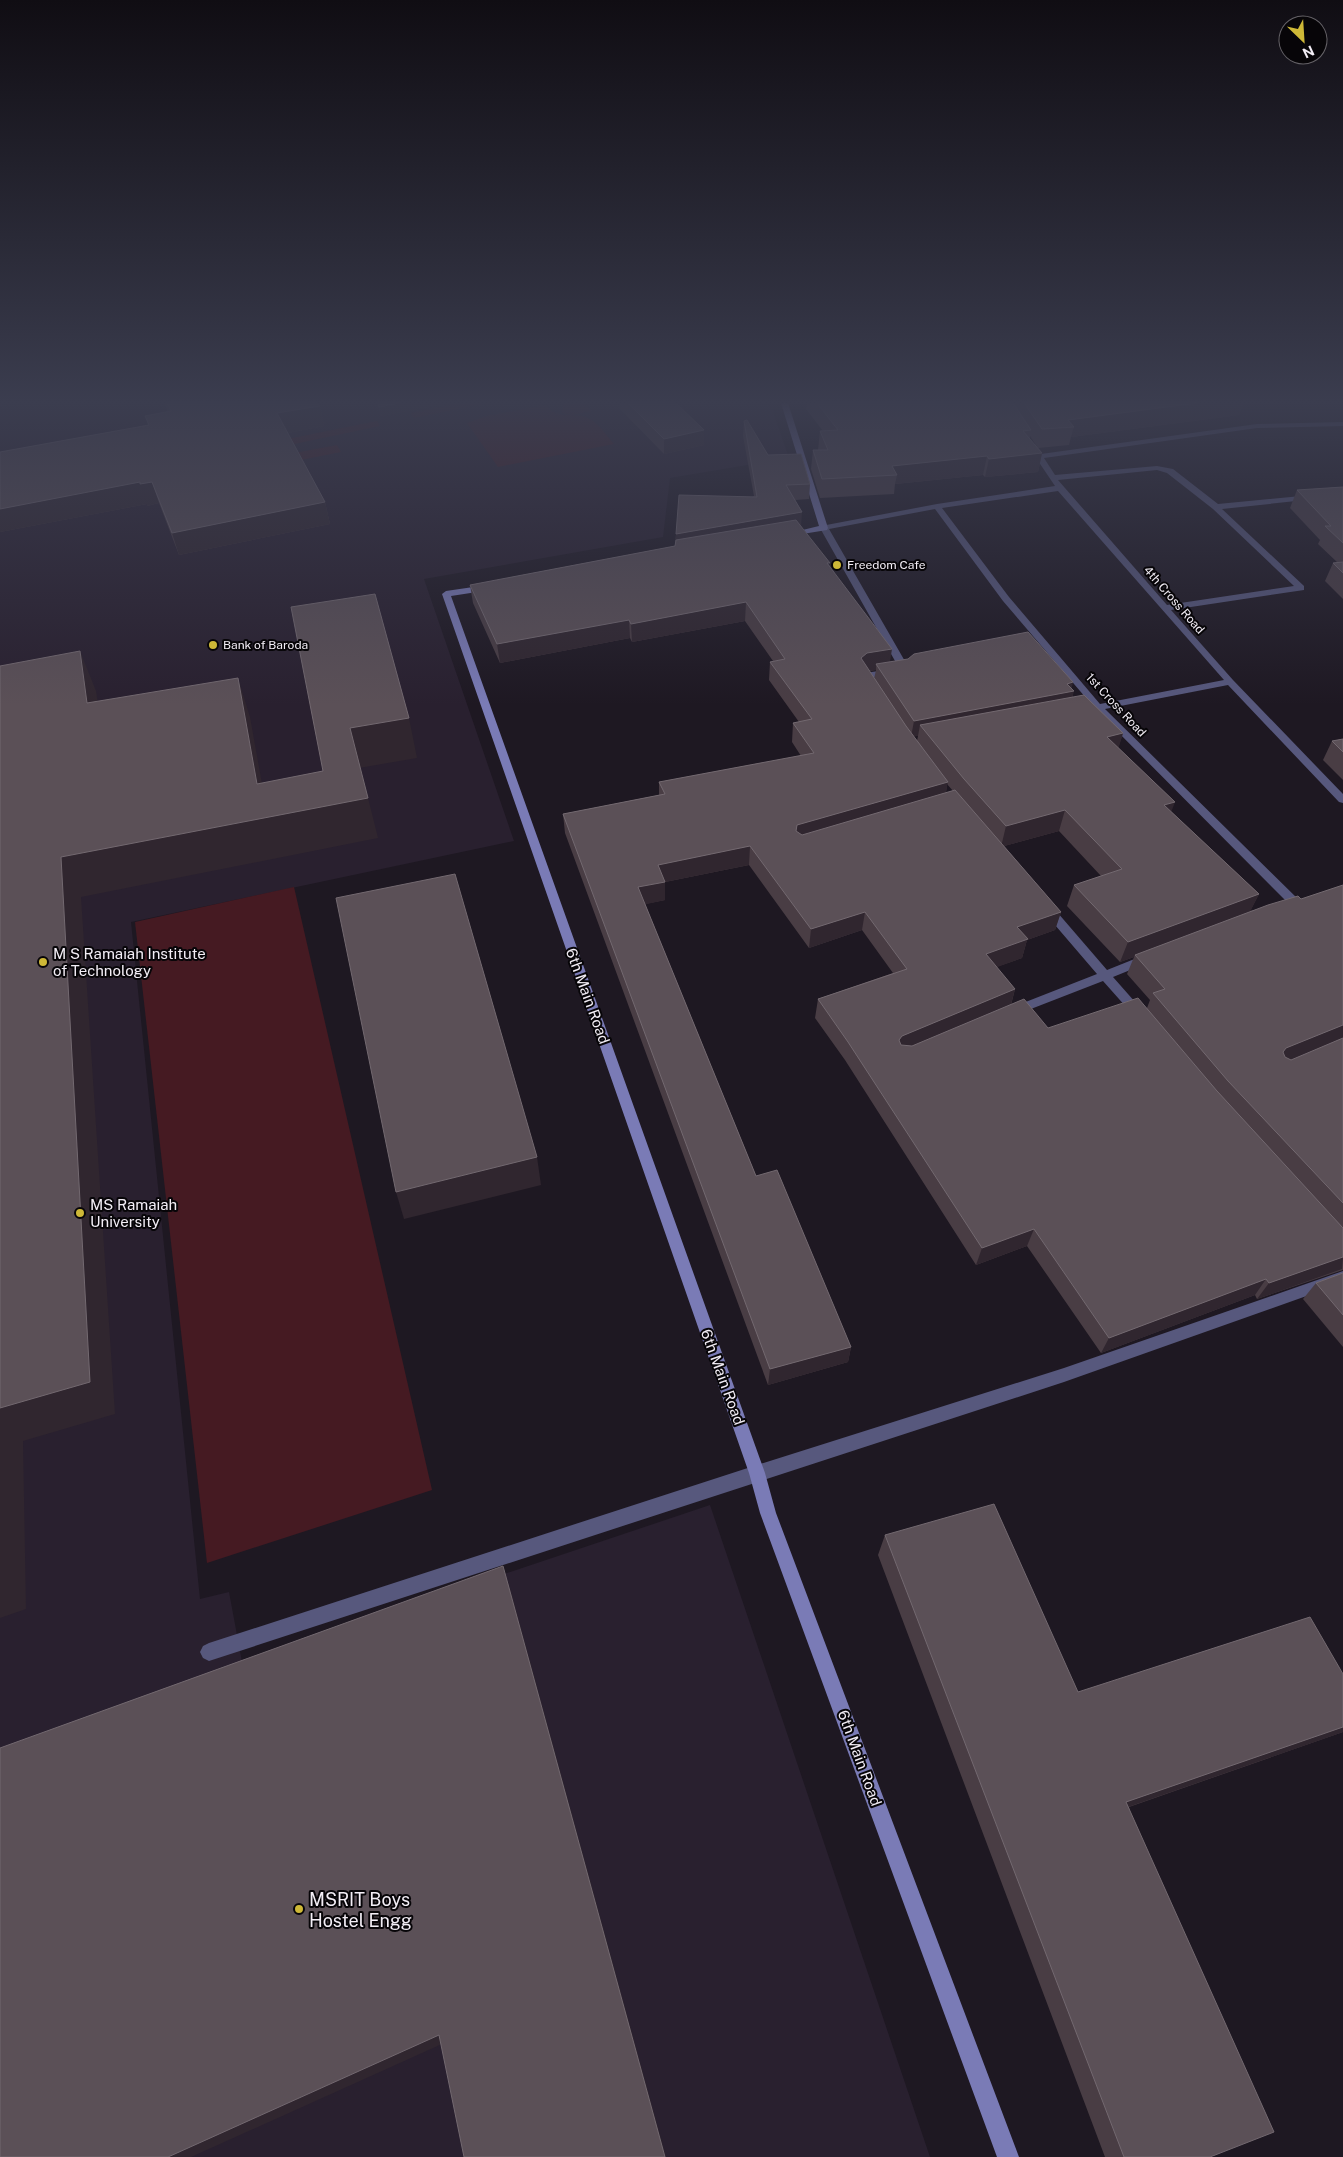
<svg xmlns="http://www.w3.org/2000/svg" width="1343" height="2157" font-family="'Public Sans',sans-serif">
  <rect width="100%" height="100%" fill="#1e1822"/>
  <polygon fill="#29202f" points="0,403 770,403 789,458 670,478 663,537 424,579 514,841 131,922 200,1599 229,1592 242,1662 710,1505 930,2157 0,2157"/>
  <g fill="#451a22">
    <polygon points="459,403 487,403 414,418 411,413"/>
    <polygon points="564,403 584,403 591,411 573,415 562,413"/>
    <path d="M 545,405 C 559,419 565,413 581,416 C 596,418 605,434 614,444 L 498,467 L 467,423 L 487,416 Z"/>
    <polygon points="377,421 380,426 256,452 253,446"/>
    <polygon points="337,445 341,452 266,467 262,459"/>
    <polygon points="294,887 432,1490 207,1563 135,922"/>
  </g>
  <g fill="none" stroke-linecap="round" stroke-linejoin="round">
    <g fill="#57587d" fill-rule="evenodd">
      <path d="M 1343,422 L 1343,426 L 1257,428 L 1044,458 L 1055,475 L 1157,466 L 1173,469 L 1218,504 L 1343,492 L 1343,496 L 1222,509 L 1304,586 L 1304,590 L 1171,610 L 1233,680 L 1343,794 L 1343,803 L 1339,802 L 1228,685 L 1105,709 L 1300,901 L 1302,904 L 1300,907 L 1292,907 L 1096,710 L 1090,710 L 1088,708 L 1092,705 L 1003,601 L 935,509 L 829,529 L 910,670 L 905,673 L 871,678 L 875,683 L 870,686 L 867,685 L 860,676 L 865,673 L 899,668 L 820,528 L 821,526 L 937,504 L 1055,486 L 1028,446 L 1032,444 L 1035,444 L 1041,454 L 1257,424 ZM 1157,470 L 1167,473 L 1213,509 L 1294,586 L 1167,605 L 1058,480 ZM 1058,491 L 1224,680 L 1100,704 L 1009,597 L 942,508 Z"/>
      <polygon points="1047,904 1051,905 1107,970 1142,956 1150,956 1152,959 1150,962 1113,977 1143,1011 1145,1014 1143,1017 1135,1017 1103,981 1018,1014 1010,1014 1008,1011 1010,1008 1097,974 1043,911 1041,908 1043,905"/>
      <polygon points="1343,1271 1343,1283 1064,1382 209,1661 203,1658 200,1652 203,1646 209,1643 757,1465 1064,1368"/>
    </g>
    <g fill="#7a7bb6" fill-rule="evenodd">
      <polygon points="781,403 788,403 828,528 827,530 790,536 786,534 819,526"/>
      <polygon points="487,585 490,586 490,590 451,596 765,1473 776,1513 1019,2157 997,2157 760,1513 749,1473 442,594 446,591"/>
    </g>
  </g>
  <g fill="#493d44" fill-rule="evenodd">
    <polygon points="164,403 317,403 320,406 324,426 288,433 325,502 330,524 179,555 159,503 147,506 147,504 0,532 0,452 148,425 145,416 168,412"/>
    <polygon points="377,403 450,403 381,416"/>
    <polygon points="619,403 676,403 704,430 704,445 664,454 620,409"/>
    <polygon points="807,403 1243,403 1239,415 1071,437 1069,445 1038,448 1030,436 1030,439 1042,453 1038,472 985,477 983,475 895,484 894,494 820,498 811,469 813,450 818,450 820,431 823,431 806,409"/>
    <path d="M 744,421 L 768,455 L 810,484 L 809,499 L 795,500 L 801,526 L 830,566 L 890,662 L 1072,689 L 1073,697 L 1123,733 L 1118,748 L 1171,812 L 1259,894 L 1250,911 L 1301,899 L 1343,885 L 1343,1270 L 1257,1299 L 1255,1295 L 1101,1353 L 1027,1246 L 976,1265 L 845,1060 L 815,1018 L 818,999 L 893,973 L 862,930 L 809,948 L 749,865 L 665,882 L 665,900 L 645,904 L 756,1176 L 851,1347 L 848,1362 L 768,1385 L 565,833 L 563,814 L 659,795 L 659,782 L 801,756 L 792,742 L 793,723 L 799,722 L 769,680 L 770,662 L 773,661 L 745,621 L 632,642 L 630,638 L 500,663 L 473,603 L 470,585 L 675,546 L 676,534 L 754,496 L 743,436 ZM 876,670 L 874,679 L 869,671 ZM 913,736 L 918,736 L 917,741 ZM 947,784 L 953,791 L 946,793 ZM 1059,831 L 1101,876 L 1074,885 L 1067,906 L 1120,962 L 1134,957 L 1127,974 L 1150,1000 L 1147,1008 L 1048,1028 L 1011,1005 L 1015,989 L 996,967 L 1022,958 L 1027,940 L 1055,930 L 1061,912 L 1004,846 Z"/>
    <polygon points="1343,487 1343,599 1325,581 1333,563 1337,562 1318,544 1320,540 1290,508 1297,490"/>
    <polygon points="1343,739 1343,780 1323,760 1332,741"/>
    <polygon points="1343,1273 1343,1347 1303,1299 1316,1283"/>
    <polygon points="885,1535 1078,1692 1343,1674 1343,1732 1129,1807 1210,2157 1105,2157 878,1555"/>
  </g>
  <g fill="#30262f">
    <polygon points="399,403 450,403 381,416 379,407"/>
    <polygon points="1197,403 1243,403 1239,415 1071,437 1074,427 1068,420"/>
    <polygon points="320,406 324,426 282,434 277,413"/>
    <polygon points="704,430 704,445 664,454 664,439"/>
    <polygon points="1042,453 1038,472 985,477 989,459"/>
    <polygon points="987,456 983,475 895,484 897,475 892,466"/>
    <polygon points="140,482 152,482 159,503 147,506 147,504 0,532 0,509"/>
    <polygon points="325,502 330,524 179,555 172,533"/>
    <polygon points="802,512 801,527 676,549 676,534"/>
    <polygon points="746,602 745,621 632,642 631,624"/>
    <polygon points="629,620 630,638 500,663 497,644"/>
    <polygon points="892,649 889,668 876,664 876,670 865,671 861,658 867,653"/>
    <polygon points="80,651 96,691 104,743 87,703"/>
    <polygon points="238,678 250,717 268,817 368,798 378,838 81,897 115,1414 23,1441 26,1609 0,1618 0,1408 61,857 257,784"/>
    <polygon points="1073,682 1071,692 1074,691 1070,707 920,725 918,736 911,737 914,721"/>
    <polygon points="409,718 417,758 359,768 350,728"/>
    <polygon points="1123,733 1117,753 1107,737"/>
    <polygon points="948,782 944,801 795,844 796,831 797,825"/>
    <polygon points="1175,802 1167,823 1164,805"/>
    <polygon points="1065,810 1059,831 1001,847 1006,826"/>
    <polygon points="750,846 749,865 665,882 665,900 638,906 638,887 658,865"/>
    <polygon points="1259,894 1249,914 1135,955 1134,957 1120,962 1128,942"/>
    <polygon points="865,912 862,930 809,948 811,929"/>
    <polygon points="1061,912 1055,930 1027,940 1022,958 981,973 986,954 1017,927"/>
    <polygon points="1015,989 1010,1008 895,1058 899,1040 902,1036"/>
    <polygon points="1343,1025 1343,1038 1272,1070 1286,1048"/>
    <polygon points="537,1157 541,1185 404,1219 396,1192"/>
    <polygon points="1034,1229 1027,1246 976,1265 982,1248"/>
    <polygon points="1343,1257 1342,1269 1257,1299 1269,1283"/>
    <polygon points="1266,1279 1255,1295 1101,1353 1109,1338"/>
    <polygon points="851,1347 848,1362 768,1385 770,1369"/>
    <polygon points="503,1566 511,1592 666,2157 665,2157"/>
    <polygon points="1343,1727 1343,1732 1108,1814 1126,1802"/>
    <polygon points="439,2035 453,2039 191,2157 168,2157"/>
  </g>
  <g fill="#5b5057" stroke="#736970">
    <polygon points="167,403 317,403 320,406 277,413 325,502 172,533 152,482 140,484 140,482 0,509 0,452 149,425 145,416 171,411"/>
    <polygon points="378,403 399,403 379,407"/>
    <polygon points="628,403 676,403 704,430 664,439"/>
    <polygon points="817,403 1013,403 1031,430 1023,431 1042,453 989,459 987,456 892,466 897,475 822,479 813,450 828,450 820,431 838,430"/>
    <polygon points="1024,403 1197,403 1068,420 1074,427 1042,429"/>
    <polygon points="747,420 768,455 801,454 810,484 786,485 802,512 676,534 679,495 757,497 744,421"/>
    <polygon points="1343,487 1343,543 1325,526 1331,526 1297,490"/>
    <polygon points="796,520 830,563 827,563 892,649 867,653 861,658 906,726 948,782 797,825 796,831 802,835 955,790 1061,912 1017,927 1028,939 986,954 1015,989 902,1036 899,1040 901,1045 912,1046 1024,999 1048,1028 1138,998 1217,1091 1343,1228 1343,1257 1269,1283 1266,1279 1109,1338 1034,1229 982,1248 848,1042 818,999 907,969 865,912 811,929 750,846 658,865 665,882 638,887 756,1176 777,1170 851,1347 770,1369 563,814 665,794 659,782 814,753 793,723 812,719 770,662 785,659 746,602 631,624 629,620 497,644 470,585 675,546 676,540"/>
    <polygon points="1343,562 1343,573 1333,563"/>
    <polygon points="375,594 409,718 350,728 368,798 61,857 90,1382 0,1408 0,666 80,651 87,703 238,678 257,784 323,771 291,607"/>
    <polygon points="1028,632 1073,682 1067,684 1074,691 914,721 876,664 908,659 914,654"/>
    <polygon points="1084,695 1123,733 1107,737 1175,802 1164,805 1259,894 1128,942 1074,885 1122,869 1065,810 1006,826 964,779 920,725"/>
    <polygon points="1343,739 1343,752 1332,741"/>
    <polygon points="455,874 537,1157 396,1192 336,898"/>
    <polygon points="1343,885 1343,1025 1286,1048 1283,1052 1285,1057 1291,1060 1343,1038 1343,1203 1228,1081 1153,993 1165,989 1135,955 1268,905 1298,896 1301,899"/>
    <polygon points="1343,1273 1343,1315 1316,1283"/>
    <polygon points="994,1504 1078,1692 1310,1617 1343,1674 1343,1727 1126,1802 1274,2132 1210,2157 1124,2157 885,1535"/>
    <polygon points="503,1566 665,2157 464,2157 439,2035 168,2157 0,2157 0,1748"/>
  </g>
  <linearGradient id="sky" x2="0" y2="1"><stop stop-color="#100d13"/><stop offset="0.57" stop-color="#3b3d4f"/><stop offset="1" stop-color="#3b3d4f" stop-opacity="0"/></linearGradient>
  <rect width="1343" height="705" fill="url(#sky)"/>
  <g fill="#ceb837" stroke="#070508" stroke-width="2">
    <circle cx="837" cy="565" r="5"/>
    <circle cx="213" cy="645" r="5"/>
    <circle cx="43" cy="962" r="5"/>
    <circle cx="80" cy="1213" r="5"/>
    <circle cx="299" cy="1909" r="5"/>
  </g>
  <g text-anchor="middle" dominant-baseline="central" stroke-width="4" stroke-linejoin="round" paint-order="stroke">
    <g font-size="12" fill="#f3eef6" stroke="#070508" text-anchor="start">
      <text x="847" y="565">Freedom Cafe</text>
      <text x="223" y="645">Bank of Baroda</text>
    </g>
    <g font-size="12" fill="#f3eef6" stroke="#070508">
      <text transform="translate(1174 600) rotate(49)">4th Cross Road</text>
      <text transform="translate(1116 705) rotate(47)">1st Cross Road</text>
    </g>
    <g font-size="15" fill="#f3eef6" stroke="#070508" text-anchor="start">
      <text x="53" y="953">M S Ramaiah Institute<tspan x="53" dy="17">of Technology</tspan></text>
      <text x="90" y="1204">MS Ramaiah<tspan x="90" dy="17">University</tspan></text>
    </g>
    <g font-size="15" fill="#f3eef6" stroke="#070508">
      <text transform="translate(588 996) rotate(70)">6th Main Road</text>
      <text transform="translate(723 1377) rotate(70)">6th Main Road</text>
      <text transform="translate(860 1758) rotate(70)">6th Main Road</text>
    </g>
    <g font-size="18" fill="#f3eef6" stroke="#070508" text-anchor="start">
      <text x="309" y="1899">MSRIT Boys<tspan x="309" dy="21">Hostel Engg</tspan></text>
    </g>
  </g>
  <g transform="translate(1303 40) rotate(155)"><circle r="24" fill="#070508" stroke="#656267"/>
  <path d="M0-4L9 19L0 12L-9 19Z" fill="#ceb837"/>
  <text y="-8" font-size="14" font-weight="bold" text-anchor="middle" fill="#f3eef6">N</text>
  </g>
</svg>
